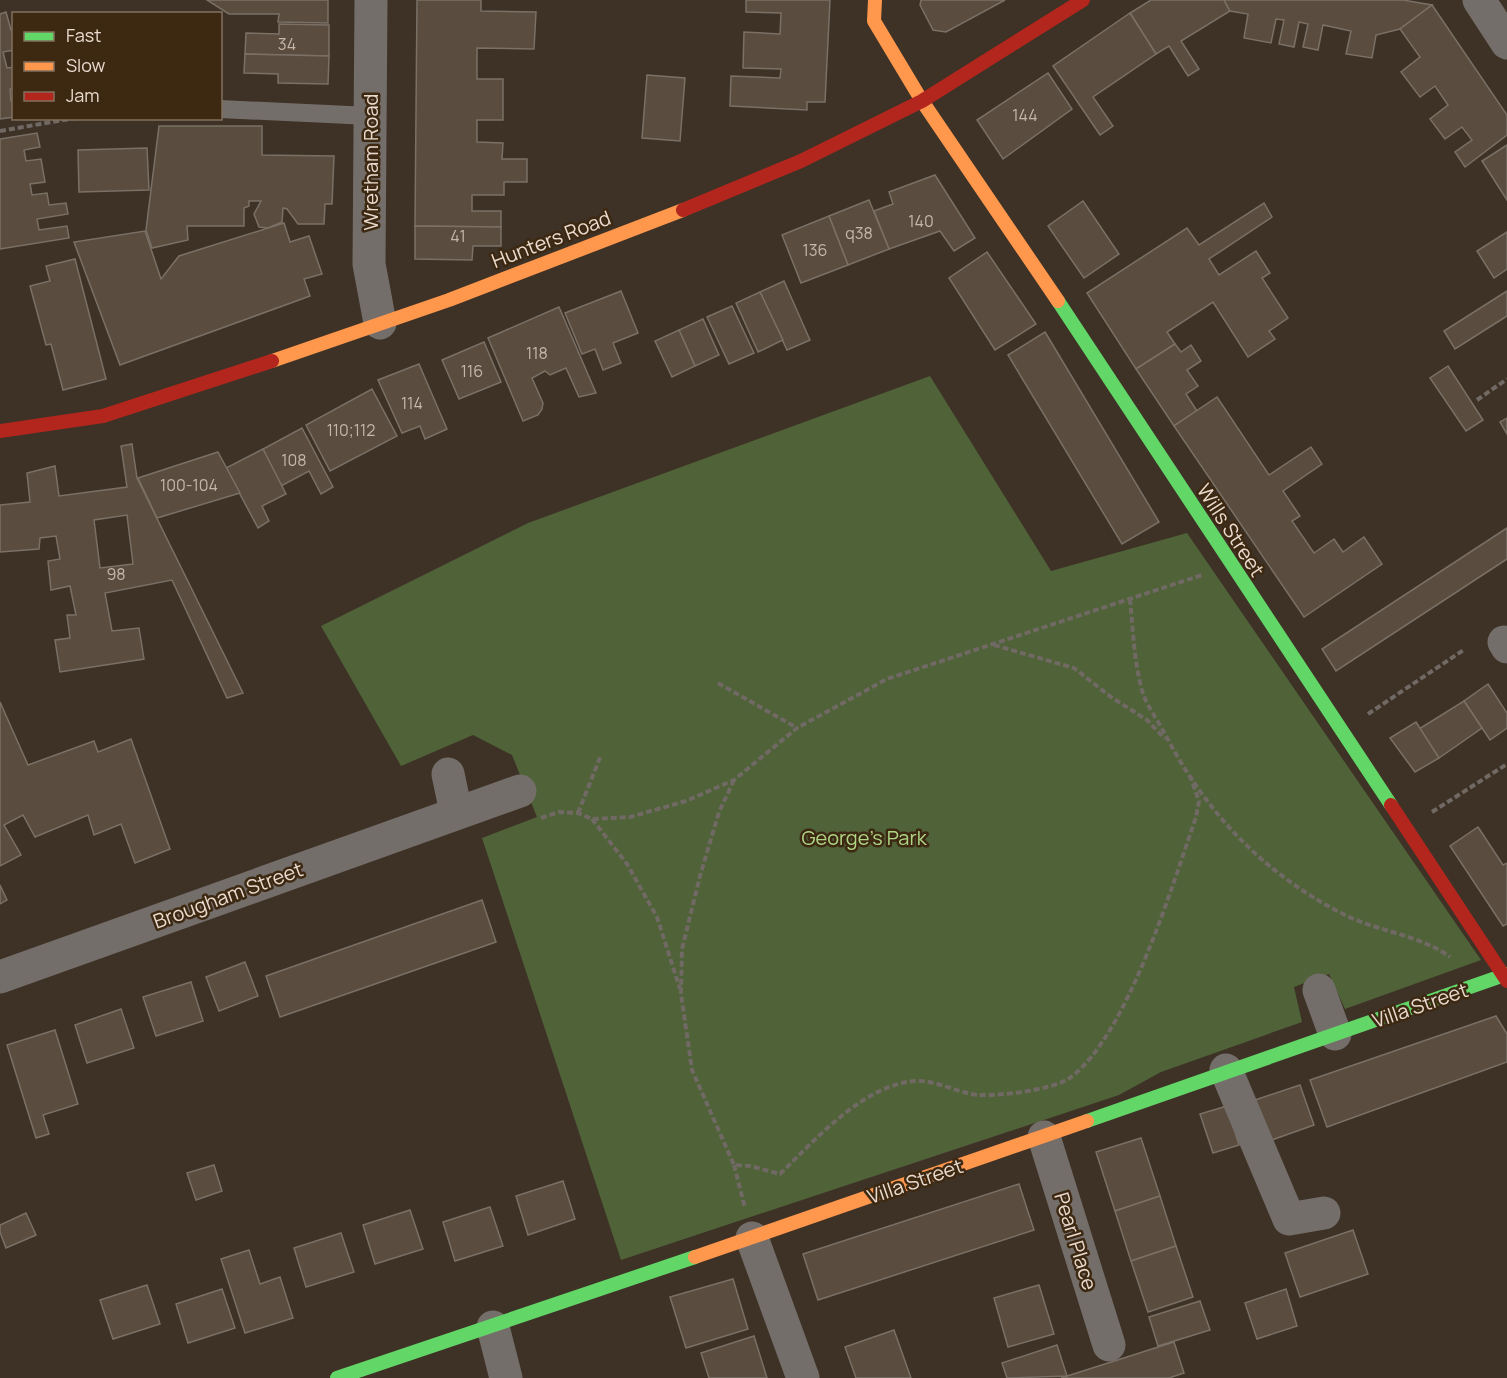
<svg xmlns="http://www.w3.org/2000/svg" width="1507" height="1378" font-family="Manrope,sans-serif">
  <rect width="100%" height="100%" fill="#3e3226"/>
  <polygon fill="#4f6238" points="930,376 1051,571 1187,533 1481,960 1345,1009 1329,974 1294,987 1302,1022 1161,1072 1119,1095 621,1260 482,838 537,817 512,755 473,735 401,766 321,626 528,523"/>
  <g fill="#5a4c3e" stroke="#7a7066" stroke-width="1.5" fill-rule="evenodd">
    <polygon points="207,0 328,0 328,23 278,22 279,14 229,14"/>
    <polygon points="417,0 481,0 481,11 536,12 534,49 477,48 477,79 503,79 503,120 477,120 477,142 503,143 502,159 527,159 527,182 504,182 504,195 472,195 472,211 501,211 501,227 415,226"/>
    <polygon points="746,0 830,0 825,102 807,102 807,110 730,106 731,76 780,78 781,69 743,68 744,32 780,34 781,13 746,12"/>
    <polygon points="921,0 1005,0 946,32 933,30 920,5"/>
    <polygon points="1151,0 1224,0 1230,11 1181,41 1199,69 1188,76 1169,46 1156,54 1130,13"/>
    <polygon points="1224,0 1403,0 1432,5 1400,29 1376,35 1372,58 1346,54 1351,31 1323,25 1318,50 1303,47 1308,24 1299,22 1294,47 1279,44 1284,20 1276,19 1271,43 1244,38 1248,14 1230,11"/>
    <polygon points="1432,5 1507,115 1507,135 1465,167 1455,152 1472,140 1462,127 1445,139 1430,119 1448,105 1435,86 1420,97 1401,72 1420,57 1400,29"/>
    <polygon points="6,12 11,30 14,29 14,50 3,52 7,68 14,67 14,88 10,89 11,101 14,101 14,117 0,119 0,14"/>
    <polygon points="1130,13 1156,54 1093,97 1113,126 1100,135 1053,66"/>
    <polygon points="279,24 329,25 329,56 245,54 246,33 279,34"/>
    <polygon points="245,54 329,56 328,84 278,83 278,74 244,73"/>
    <polygon points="1048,73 1072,109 1003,159 977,120"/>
    <polygon points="647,75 685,78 680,141 642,138"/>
    <polygon points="159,126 262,126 262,155 334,156 332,204 325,204 324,224 298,224 287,209 283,208 282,222 268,228 259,227 254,214 261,201 249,201 249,206 244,208 244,226 187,226 188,240 152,248 146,230"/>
    <polygon points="37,133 40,147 24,150 26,161 41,159 45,182 30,184 32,195 47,193 49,205 66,203 68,214 37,219 39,230 67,226 69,238 0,249 0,139"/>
    <polygon points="1507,145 1507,200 1482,161"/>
    <polygon points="147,148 149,190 79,192 78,150"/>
    <polygon points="935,175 975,238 954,251 940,231 889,249 874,211 893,204 889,192"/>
    <polygon points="869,200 889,249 848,265 829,216"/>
    <polygon points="1083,201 1119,254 1084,278 1048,226"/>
    <polygon points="1264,203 1272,217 1209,259 1219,275 1256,251 1270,273 1262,278 1288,318 1269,331 1275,339 1248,357 1213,302 1167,332 1175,344 1136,369 1087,293 1187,228 1199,245"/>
    <polygon points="829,216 848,265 801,283 782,235"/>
    <polygon points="284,223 290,242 309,236 322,274 304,279 310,296 120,365 74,242 145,231 161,279 179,256"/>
    <polygon points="415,226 501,227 501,246 473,246 472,260 415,259"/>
    <polygon points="1507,232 1507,269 1494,278 1477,251"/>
    <polygon points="987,252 1036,324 995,350 949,278"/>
    <polygon points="75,259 106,379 63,390 51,344 46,345 30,286 50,281 46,266"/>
    <polygon points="784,281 810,340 787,350 760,292"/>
    <polygon points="621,291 638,333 613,343 621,363 603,370 595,349 582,354 565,313"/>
    <polygon points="1507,291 1507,316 1455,349 1444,331"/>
    <polygon points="760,292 783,340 758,352 736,303"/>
    <polygon points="732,306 754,353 729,364 707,317"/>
    <polygon points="559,307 596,393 579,397 566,368 550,375 545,371 532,378 543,403 542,409 538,415 523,421 488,338"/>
    <polygon points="703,319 719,355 695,366 679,330"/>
    <polygon points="679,330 695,366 672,377 655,341"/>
    <polygon points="1045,332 1159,522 1122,544 1008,355"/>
    <polygon points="484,342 501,382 459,399 442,360"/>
    <polygon points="1175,344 1181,352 1191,345 1201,361 1187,370 1198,386 1186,394 1197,411 1174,426 1136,369"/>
    <polygon points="419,364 447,429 425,439 420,426 402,433 378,380"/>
    <polygon points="1448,366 1483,420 1466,431 1430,378"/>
    <polygon points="372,389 397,436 330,471 306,425"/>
    <polygon points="1217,397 1269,475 1311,447 1322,464 1283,491 1300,516 1292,521 1314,553 1334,539 1343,552 1364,537 1382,564 1304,617 1174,426"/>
    <polygon points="1507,418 1507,434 1500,422"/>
    <polygon points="302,428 333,487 321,494 309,471 281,486 263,449"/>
    <path d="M 132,444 L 137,478 L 243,693 L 227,698 L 172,580 L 105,593 L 112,631 L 139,628 L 144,659 L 60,672 L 55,640 L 70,638 L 67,615 L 76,615 L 70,586 L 51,590 L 48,561 L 60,559 L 56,536 L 40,538 L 39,549 L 0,552 L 0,505 L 30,502 L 27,473 L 55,466 L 59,496 L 127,487 L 121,446 ZM 127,515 L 133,564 L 100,568 L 94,520 Z"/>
    <polygon points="263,449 286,494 262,506 269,521 258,528 226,468"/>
    <polygon points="218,452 240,493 157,518 138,478"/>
    <polygon points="1507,528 1507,559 1336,671 1322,649"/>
    <polygon points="1488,684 1507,713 1507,728 1490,740 1464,701"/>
    <polygon points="1464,701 1482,728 1439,758 1419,729"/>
    <polygon points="0,702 28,765 94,741 98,752 131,739 170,849 135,863 121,824 94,835 88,815 35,837 23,815 4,825 21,855 0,866"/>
    <polygon points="1416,722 1439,758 1415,772 1390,738"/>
    <polygon points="1478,827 1503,865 1507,863 1507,924 1503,926 1450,846"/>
    <polygon points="0,885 7,900 0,904"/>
    <polygon points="482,900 496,942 280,1017 266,976"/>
    <polygon points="245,962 258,996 219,1011 206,977"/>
    <polygon points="191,982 203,1021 156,1036 143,997"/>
    <polygon points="121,1009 134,1048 87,1063 75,1025"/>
    <polygon points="1496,1016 1507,1034 1507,1062 1327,1127 1310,1080"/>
    <polygon points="55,1030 78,1104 43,1115 49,1134 36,1138 7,1045"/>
    <polygon points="1300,1085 1314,1125 1269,1141 1255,1100"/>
    <polygon points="1227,1106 1239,1145 1213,1153 1200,1114"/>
    <polygon points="1141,1138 1160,1196 1115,1211 1096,1152"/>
    <polygon points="214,1165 222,1191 196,1200 187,1173"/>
    <polygon points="563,1181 575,1219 528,1235 516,1196"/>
    <polygon points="1019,1184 1034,1230 818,1300 803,1254"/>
    <polygon points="1160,1196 1176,1246 1131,1261 1115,1211"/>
    <polygon points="490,1207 503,1246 455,1261 443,1222"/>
    <polygon points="410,1210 423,1249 375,1264 363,1225"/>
    <polygon points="26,1213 36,1235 6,1248 0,1232 0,1225"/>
    <polygon points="1353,1230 1368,1274 1300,1297 1285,1253"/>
    <polygon points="341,1233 354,1272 306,1287 294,1248"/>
    <polygon points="1176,1246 1193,1297 1148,1312 1131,1261"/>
    <polygon points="249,1250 260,1284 280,1277 293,1318 245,1333 221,1259"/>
    <polygon points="733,1279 748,1329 686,1348 670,1297"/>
    <polygon points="147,1285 160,1324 113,1339 100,1300"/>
    <polygon points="1039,1285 1054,1334 1008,1347 994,1298"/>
    <polygon points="222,1289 235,1328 188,1343 176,1304"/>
    <polygon points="1286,1289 1297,1326 1257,1339 1245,1303"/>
    <polygon points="1200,1301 1210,1330 1158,1346 1149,1317"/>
    <polygon points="894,1330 911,1378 856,1378 845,1347"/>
    <polygon points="754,1336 767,1378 709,1378 701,1353"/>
    <polygon points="1174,1342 1184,1373 1169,1378 1061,1378"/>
    <polygon points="1057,1345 1067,1376 1007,1378 1002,1363"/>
  </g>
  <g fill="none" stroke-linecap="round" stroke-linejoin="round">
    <g stroke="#716964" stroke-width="4" stroke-dasharray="6 3" stroke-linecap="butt">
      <polyline points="0,131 75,118"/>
      <polyline points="1477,400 1507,379"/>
      <path d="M 1130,599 C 1133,630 1134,663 1143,694 C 1148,707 1158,721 1165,734 C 1206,813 1265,875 1345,915 C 1379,932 1418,934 1450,957"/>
      <polyline points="994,645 1074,668 1111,697 1147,720 1165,739"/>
      <polyline points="718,683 797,728"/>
      <polyline points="1368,714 1465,649"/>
      <path d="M 734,780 L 719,812 L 700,876 L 682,949 L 681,994 L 692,1070 L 734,1165 L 750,1166 L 780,1174 C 815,1140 864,1084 916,1081 C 936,1080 958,1093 978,1095 C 999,1096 1055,1090 1071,1077 C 1128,1034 1172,886 1196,817 L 1199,801 L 1190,776"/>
      <polyline points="1432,812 1507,764"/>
      <polyline points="578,813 601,755"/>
      <polyline points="541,818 559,812 578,813 592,819 630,817 686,801 734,780 797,728 887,679 1202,575"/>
      <polyline points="592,819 627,864 657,917 680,989"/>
      <polyline points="734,1165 745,1208"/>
    </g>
    <polyline stroke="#746e6a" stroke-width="18" points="220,109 370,116"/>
    <g stroke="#746e6a" stroke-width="33">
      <polyline points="371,0 369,264 380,323"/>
      <polyline points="1479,0 1507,43"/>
      <polyline points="1504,642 1507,647"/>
      <polyline points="448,774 456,812"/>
      <polyline points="0,977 520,791"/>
      <polyline points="1319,990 1335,1034"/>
      <polyline points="1226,1070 1289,1219 1324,1213"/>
      <polyline points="1044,1137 1109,1345"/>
      <polyline points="752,1238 803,1378"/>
      <polyline points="493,1327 506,1378"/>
    </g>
    <g stroke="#63d668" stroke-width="14">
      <polyline points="1058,301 1391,805"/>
      <polyline points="1087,1121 1507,974"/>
      <polyline points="337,1378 695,1257"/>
    </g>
    <g stroke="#ff974d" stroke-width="14">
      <polyline points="875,0 874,21 922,101 1058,301"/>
      <polyline points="272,361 449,300 683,210"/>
      <polyline points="695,1257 1087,1121"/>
    </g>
    <g stroke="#b3261e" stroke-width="14">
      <polyline points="683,210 801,161 922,101 1083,0"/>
      <polyline points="0,431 103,416 272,361"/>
      <polyline points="1391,805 1507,981"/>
    </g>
  </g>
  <g text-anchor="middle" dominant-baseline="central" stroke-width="5" stroke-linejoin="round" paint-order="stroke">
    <g font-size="16" fill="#c5b7aa">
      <text x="287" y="44">34</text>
      <text x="1025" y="115">144</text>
      <text x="921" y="221">140</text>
      <text x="859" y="233">q38</text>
      <text x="458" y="236">41</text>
      <text x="815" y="250">136</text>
      <text x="537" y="353">118</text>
      <text x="472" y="371">116</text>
      <text x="412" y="403">114</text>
      <text x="351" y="430">110;112</text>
      <text x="294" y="460">108</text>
      <text x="189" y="485">100-104</text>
      <text x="116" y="574">98</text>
    </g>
    <g font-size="20" fill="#e9dbce" stroke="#3d2812">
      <text transform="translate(370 162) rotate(-90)">Wretham Road</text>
      <text transform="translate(551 239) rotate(-21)">Hunters Road</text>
      <text transform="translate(1231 530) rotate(57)">Wills Street</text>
      <text transform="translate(228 895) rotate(-20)">Brougham Street</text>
      <text transform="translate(1420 1005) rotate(-19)">Villa Street</text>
      <text transform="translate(915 1181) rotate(-19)">Villa Street</text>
      <text transform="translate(1076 1241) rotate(73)">Pearl Place</text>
    </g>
    <g font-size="20" fill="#aed585" stroke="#3d2812">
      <text x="864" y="837">George's Park</text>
    </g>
  </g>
  <rect x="12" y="12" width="210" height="108" fill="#3d2812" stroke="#82705d" stroke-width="1.5"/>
  <rect x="24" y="32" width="30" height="9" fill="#63d668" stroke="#82705d" stroke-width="1.5"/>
  <text x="66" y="42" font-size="18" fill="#e9dbce">Fast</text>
  <rect x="24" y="62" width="30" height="9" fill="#ff974d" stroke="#82705d" stroke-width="1.5"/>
  <text x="66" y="72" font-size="18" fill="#e9dbce">Slow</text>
  <rect x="24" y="92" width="30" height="9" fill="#b3261e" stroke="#82705d" stroke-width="1.5"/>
  <text x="66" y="102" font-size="18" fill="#e9dbce">Jam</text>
</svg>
